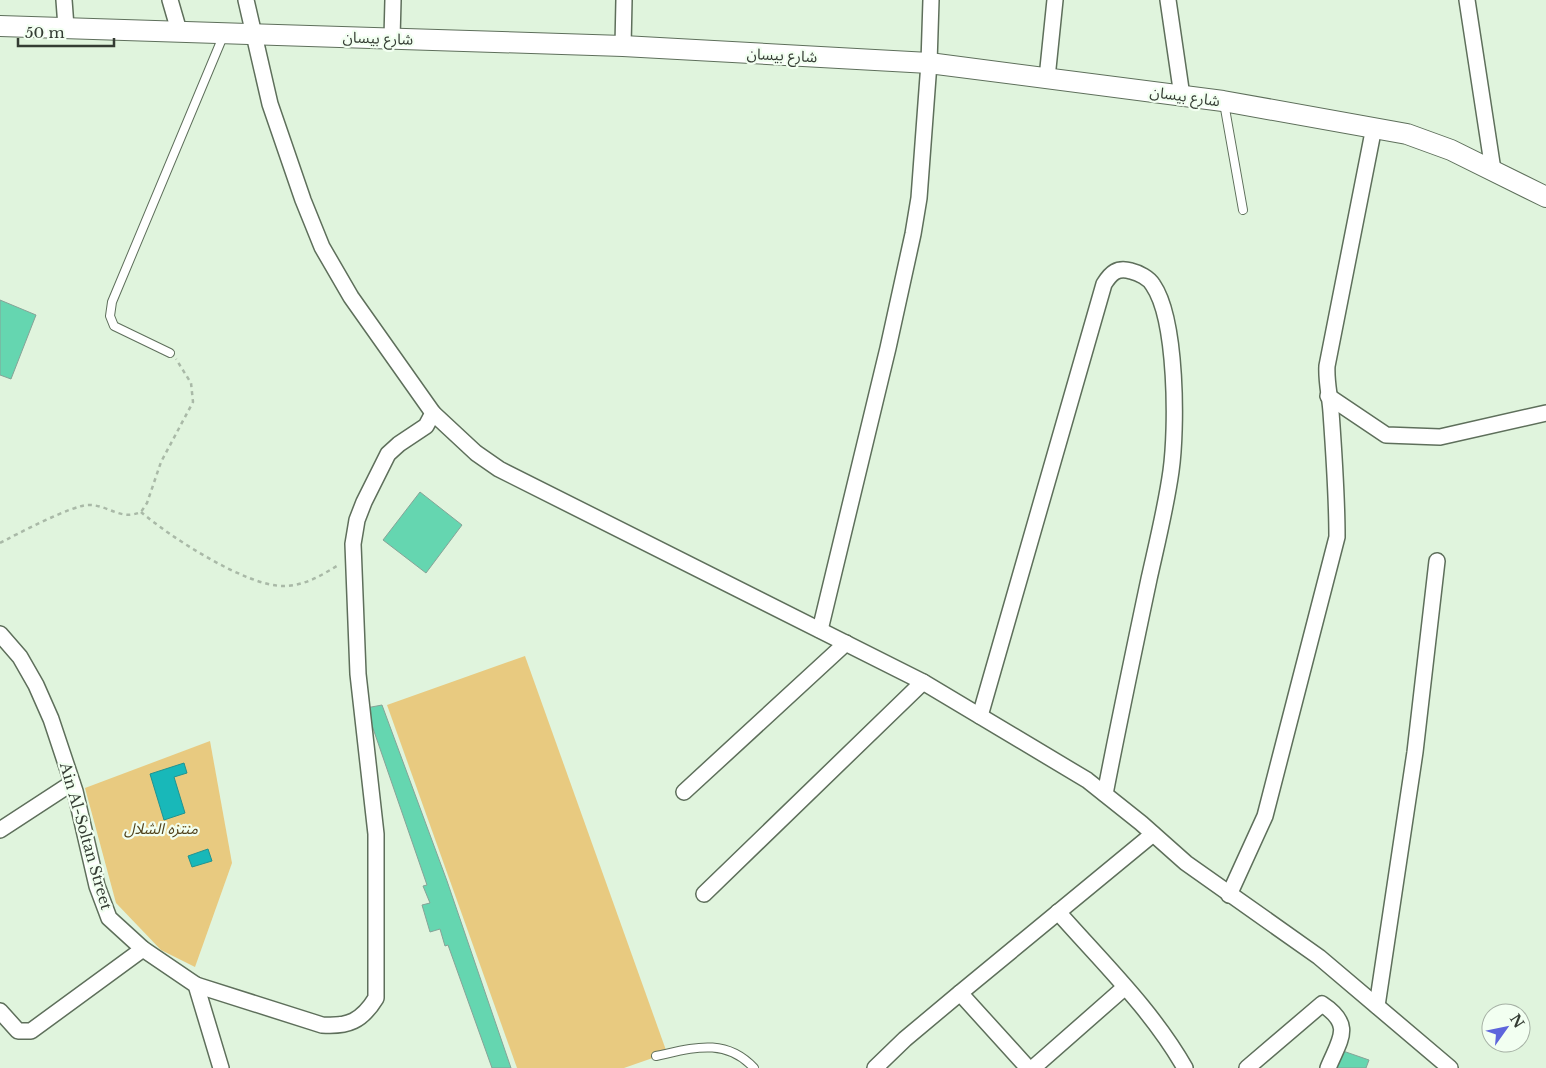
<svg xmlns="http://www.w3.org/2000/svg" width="1546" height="1068" font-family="'Libre Baskerville','Noto Sans Arabic',serif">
  <rect width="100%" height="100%" fill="#e0f4dd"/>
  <g fill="#e8ca80">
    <polygon points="525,656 667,1053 624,1068 517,1068 387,705"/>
    <polygon points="210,741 232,863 195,967 161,950 116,903 85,788"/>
  </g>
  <g fill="#18b8b9" stroke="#209391">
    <polygon points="184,763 187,773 174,777 185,813 164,820 150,774"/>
    <polygon points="208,849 212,861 192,867 188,856"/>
  </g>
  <g fill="#65d6b0" stroke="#86a397">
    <polygon points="0,300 36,315 11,379 0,375"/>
    <polygon points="420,492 462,525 426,573 383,540"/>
    <polygon points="382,705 447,881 511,1068 492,1068 448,945 445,946 440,929 430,932 422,905 430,903 423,886 427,885 366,708"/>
    <polygon points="1343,1051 1369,1060 1366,1068 1337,1068"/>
  </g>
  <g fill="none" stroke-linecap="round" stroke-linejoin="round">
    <g stroke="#5e6f5b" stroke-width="10">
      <g id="service">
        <polyline points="1224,103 1243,210"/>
        <polyline points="170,353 114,326 110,316 112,302 224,34"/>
        <path d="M 656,1056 C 693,1048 725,1037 754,1068"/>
      </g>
    </g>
    <g stroke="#5e6f5b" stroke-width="18">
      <g id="minor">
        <polyline points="64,0 66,27"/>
        <polyline points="170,0 179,31"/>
        <polyline points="246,0 270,104 303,200 322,247 351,297 433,413"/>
        <polyline points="1168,0 1182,96"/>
        <polyline points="1467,0 1493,170"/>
        <polyline points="392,38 393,0"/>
        <polyline points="623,46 624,0"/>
        <polyline points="1047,78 1055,0"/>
        <polyline points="1328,396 1386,435 1440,437 1546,413"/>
        <polyline points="820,630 888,348 913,234 919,198 929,63 931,0"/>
        <polyline points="0,634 20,657 36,685 51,719 75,791 97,886 109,918 143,949 196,985 221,1068"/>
        <path d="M 980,716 L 1104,284 C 1111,273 1117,267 1131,271 C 1139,273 1149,278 1153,285 C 1177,320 1177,428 1171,471 C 1166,507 1157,543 1149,579 C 1134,650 1119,722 1105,794"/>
        <polyline points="684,792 846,643"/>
        <polyline points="0,830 72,783"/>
        <polyline points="704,894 923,682"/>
        <path d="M 1229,895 L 1265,816 L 1337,537 C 1337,495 1334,454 1331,412 C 1330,396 1326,382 1327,366 L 1374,127"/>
        <path d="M 1058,912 C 1102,962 1152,1010 1185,1068"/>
        <path d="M 196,985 L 322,1025 C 348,1027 362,1021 376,998 L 376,834 L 358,674 L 353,544 L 357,520 L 364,502 L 388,454 L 399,444 L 426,426 L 433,413 L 476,453 L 499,469 L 923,682 L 1087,780 L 1141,823 L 1186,863 L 1319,957 L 1450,1068"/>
        <polyline points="960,993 1153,834"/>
        <polyline points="1377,1006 1415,752 1437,561"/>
        <polyline points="0,1011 18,1031 31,1031 143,949"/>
        <polyline points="875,1068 905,1039 960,993 1028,1068"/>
        <polyline points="1033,1068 1124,988"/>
        <path d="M 1247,1068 L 1322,1004 C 1354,1025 1340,1039 1328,1068"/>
      </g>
    </g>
    <g stroke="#5e6f5b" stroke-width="22">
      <polyline id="tertiary" points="0,26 623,46 929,63 1223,101 1407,134 1451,150 1546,197"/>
    </g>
    <g stroke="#a9b9a7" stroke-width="2.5" stroke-dasharray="4 4" stroke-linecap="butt">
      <path d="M 141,512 C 170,537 246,586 283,586 C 305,586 322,575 340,564"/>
      <path d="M 0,543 C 15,535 74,504 89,505 C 109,505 120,521 141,512 L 147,503 L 161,462 L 193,402 L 191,383 L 176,359"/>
    </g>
    <use href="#service" stroke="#fff" stroke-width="8"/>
    <use href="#minor" stroke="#fff" stroke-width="15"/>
    <use href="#tertiary" stroke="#fff" stroke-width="20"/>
  </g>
  <g text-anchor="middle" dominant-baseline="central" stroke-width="4.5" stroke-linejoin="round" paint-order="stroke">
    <g font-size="15" fill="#343c33" stroke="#f2fff1">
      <text transform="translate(378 38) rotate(2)">شارع بيسان</text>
      <text transform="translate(782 55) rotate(3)">شارع بيسان</text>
      <text transform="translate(1185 96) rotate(8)">شارع بيسان</text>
      <text transform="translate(86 836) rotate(74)">Ain Al-Soltan Street</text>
    </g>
    <g font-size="15" font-style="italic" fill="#53441d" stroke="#f2fff1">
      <text x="161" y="828">منتزه الشلال</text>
    </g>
  </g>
  <g transform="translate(1506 1028) rotate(57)"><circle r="24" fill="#f2fff1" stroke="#a6b1a5"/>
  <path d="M0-4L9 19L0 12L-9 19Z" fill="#5d65dc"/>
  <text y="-8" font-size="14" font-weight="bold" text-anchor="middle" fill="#343c33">N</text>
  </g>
  <path d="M18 38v8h96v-8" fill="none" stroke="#343c33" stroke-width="2.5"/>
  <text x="25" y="38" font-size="15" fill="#343c33" stroke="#f2fff1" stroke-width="4" paint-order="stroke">50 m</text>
</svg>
